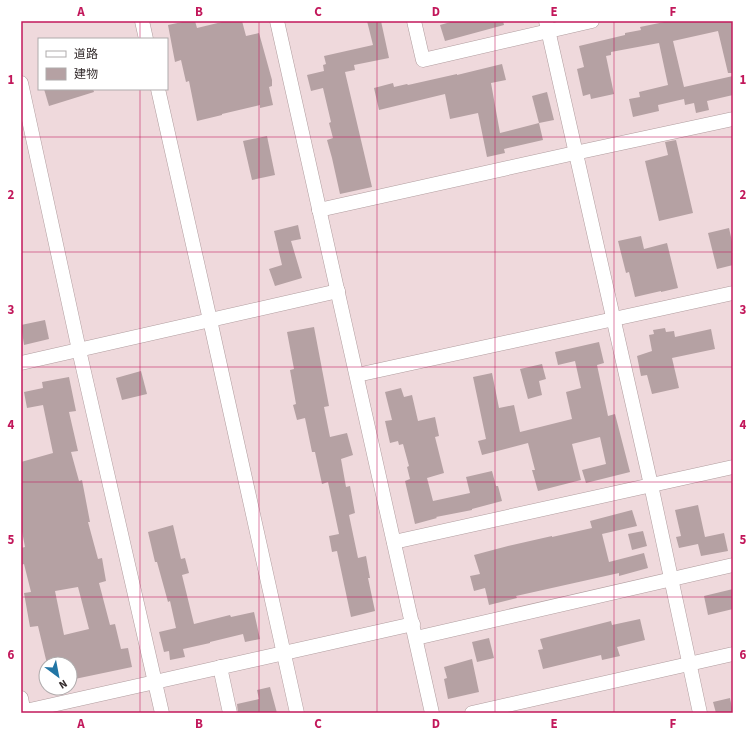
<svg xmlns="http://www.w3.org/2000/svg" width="754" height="734" font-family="'Source Sans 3','Noto Sans JP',sans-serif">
  <rect width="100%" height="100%" fill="#efd9dc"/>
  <g fill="#b5a1a3" fill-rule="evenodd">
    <polygon points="187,21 195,21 197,28 226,21 242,21 246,36 259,33 272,80 272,86 269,87 273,105 260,108 260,105 222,114 222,115 197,121 189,81 186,82 181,60 175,62 168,25"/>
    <polygon points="367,21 381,21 389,58 354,65 355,70 345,72 372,187 340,194 332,158 327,140 333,138 329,123 331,122 323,88 311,91 307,75 324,71 323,65 326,64 324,56 373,45"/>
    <polygon points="454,21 503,21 504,25 445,41 440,25"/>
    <polygon points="669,21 733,21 733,73 728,73 718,31 673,41 684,87 733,76 733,95 707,101 709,110 696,113 694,103 685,105 684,99 658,105 659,111 633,117 629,99 640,97 639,92 668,85 659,43 611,52 611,55 606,56 614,94 591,99 590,94 583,96 577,69 584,67 579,46 625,35 625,33 641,30 640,27"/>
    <polygon points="502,64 506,80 491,83 500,133 539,123 543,140 504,149 505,153 487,157 478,113 450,119 445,94 379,110 374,88 393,83 394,87 407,84 408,85 457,74 457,75"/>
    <polygon points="44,89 93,89 94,92 49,106"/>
    <polygon points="547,92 554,120 539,123 532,96"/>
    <polygon points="267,136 275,175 252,180 243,141"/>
    <polygon points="676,140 693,213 659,221 645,161 668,155 665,142"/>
    <polygon points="298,225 301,239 291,241 302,278 275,286 269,269 282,265 274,231"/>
    <polygon points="729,228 733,246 733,265 717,269 708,233"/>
    <polygon points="641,236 644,249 667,243 678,288 661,292 661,291 635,297 629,272 626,273 618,241"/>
    <polygon points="45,320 49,339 24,345 21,325"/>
    <polygon points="314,327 329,406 324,407 330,437 347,433 353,455 341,459 346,487 350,486 355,513 349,515 358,558 366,556 370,578 368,578 375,611 351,617 337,551 332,552 329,536 339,534 328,482 322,484 315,452 312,452 305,418 297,420 293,405 296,404 290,370 294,369 287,332"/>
    <polygon points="665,328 666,332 674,331 675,337 711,329 715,349 672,358 679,388 652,394 647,375 641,376 637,356 652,351 649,335 654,334 653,330"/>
    <polygon points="599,342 604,363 597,365 608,416 615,414 630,472 586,483 582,470 606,464 600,437 572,444 581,480 538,491 532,470 535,470 528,443 482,455 478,441 486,439 473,377 492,373 499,408 514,405 520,432 572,419 566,392 581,388 575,361 558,365 555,352"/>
    <polygon points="542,364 546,379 539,381 542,395 528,399 520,369"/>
    <polygon points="141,371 147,394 122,400 116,378"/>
    <path d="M 69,377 L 76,411 L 69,412 L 78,451 L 71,452 L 79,481 L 82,480 L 90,522 L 88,522 L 98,559 L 102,558 L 106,581 L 99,583 L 110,625 L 115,624 L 121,649 L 128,648 L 132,667 L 70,680 L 70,664 L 47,664 L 38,626 L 30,627 L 24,593 L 31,592 L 24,564 L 21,565 L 21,548 L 25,547 L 21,526 L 21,462 L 53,453 L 43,405 L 27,408 L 24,392 L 43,388 L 42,382 ZM 78,587 L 89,629 L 64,635 L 55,591 Z"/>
    <polygon points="401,388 404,397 412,395 418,421 435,417 439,436 435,437 444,473 427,478 433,501 470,493 466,477 492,471 496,486 498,486 502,501 472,509 472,510 436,517 437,518 415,524 405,481 410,479 407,467 409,466 403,444 399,445 398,441 390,443 385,421 392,420 385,392"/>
    <polygon points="698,505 705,537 724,533 728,551 701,556 698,544 679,548 676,537 681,536 675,510"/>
    <polygon points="632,510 637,526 602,534 609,562 644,553 648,568 619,576 619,573 516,596 517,598 489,605 485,588 474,591 470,576 480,574 474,555 508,546 552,536 552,537 592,528 590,521"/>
    <polygon points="173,525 181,559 185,558 189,573 182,575 194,624 230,615 231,617 254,612 260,639 245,642 243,634 210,642 210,643 183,649 185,657 170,660 169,651 164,652 159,632 176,628 170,601 168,602 157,562 155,562 148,532"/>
    <polygon points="643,531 647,546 632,550 628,534"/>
    <polygon points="733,589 733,609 708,615 704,596"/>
    <polygon points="640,619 645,640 617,647 620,656 602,660 601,655 543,669 538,650 543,649 540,639 611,621 612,625"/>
    <polygon points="489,638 494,658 477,662 472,642"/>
    <polygon points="472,659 479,692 448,699 444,679 447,678 444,667"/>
    <polygon points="270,687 277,713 238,713 237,704 259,699 257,690"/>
    <polygon points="730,698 733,713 716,713 713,702"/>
  </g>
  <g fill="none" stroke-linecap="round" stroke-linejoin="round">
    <g stroke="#b19d9f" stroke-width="15">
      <g id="minor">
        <polyline points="142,21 146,39"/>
        <polyline points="277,21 432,713"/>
        <polyline points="414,21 423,60 592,21"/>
        <polyline points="546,21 651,485 700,713"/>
        <polyline points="21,83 79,350 162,713"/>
        <polyline points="158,89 210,320 297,713"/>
        <polyline points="319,210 575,153 733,119"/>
        <polyline points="21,363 338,291"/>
        <polyline points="357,375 733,293"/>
        <polyline points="394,542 733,467"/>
        <polyline points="416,638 733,565"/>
        <polyline points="220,667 230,713"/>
        <polyline points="21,698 24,713"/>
        <polyline points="21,712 155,682 413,624"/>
        <polyline points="472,713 733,654"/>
      </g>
    </g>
    <use href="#minor" stroke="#fff" stroke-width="14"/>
  </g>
  <path fill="none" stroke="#c2185b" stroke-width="1" stroke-opacity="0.55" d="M 140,21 L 140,39M 259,21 L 259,713M 377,21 L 377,713M 495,21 L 495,713M 614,21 L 614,713M 140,89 L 140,713M 21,137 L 733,137M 21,252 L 733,252M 21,367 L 733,367M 21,482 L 733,482M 21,597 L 733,597"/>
  <rect width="754" height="734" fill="none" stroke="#ffffff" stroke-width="44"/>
  <rect x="38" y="38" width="130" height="52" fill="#ffffff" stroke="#afabac"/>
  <rect x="46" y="51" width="20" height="6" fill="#ffffff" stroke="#afabac"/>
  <text x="74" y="58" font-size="12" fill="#362e2f">道路</text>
  <rect x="46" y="68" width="20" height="12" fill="#b5a1a3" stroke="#afabac"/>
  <text x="74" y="78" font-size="12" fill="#362e2f">建物</text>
  <g transform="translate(58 676) rotate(148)"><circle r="19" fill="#ffffff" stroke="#afabac"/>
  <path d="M0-3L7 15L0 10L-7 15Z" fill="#2175a5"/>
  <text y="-6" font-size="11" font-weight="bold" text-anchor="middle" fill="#362e2f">N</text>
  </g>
  <rect x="22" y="22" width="710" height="690" fill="none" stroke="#c2185b" stroke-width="1.5"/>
  <g font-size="13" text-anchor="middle" font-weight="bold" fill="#c2185b">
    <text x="81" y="16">A</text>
    <text x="199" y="16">B</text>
    <text x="318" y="16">C</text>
    <text x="436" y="16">D</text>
    <text x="554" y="16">E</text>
    <text x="673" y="16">F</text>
    <text x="11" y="84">1</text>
    <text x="743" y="84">1</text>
    <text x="11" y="199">2</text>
    <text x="743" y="199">2</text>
    <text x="11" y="314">3</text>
    <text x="743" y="314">3</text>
    <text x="11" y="429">4</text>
    <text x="743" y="429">4</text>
    <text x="11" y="544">5</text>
    <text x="743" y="544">5</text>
    <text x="11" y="659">6</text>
    <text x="743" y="659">6</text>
    <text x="81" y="728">A</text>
    <text x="199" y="728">B</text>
    <text x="318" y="728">C</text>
    <text x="436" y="728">D</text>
    <text x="554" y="728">E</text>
    <text x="673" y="728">F</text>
  </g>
</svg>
